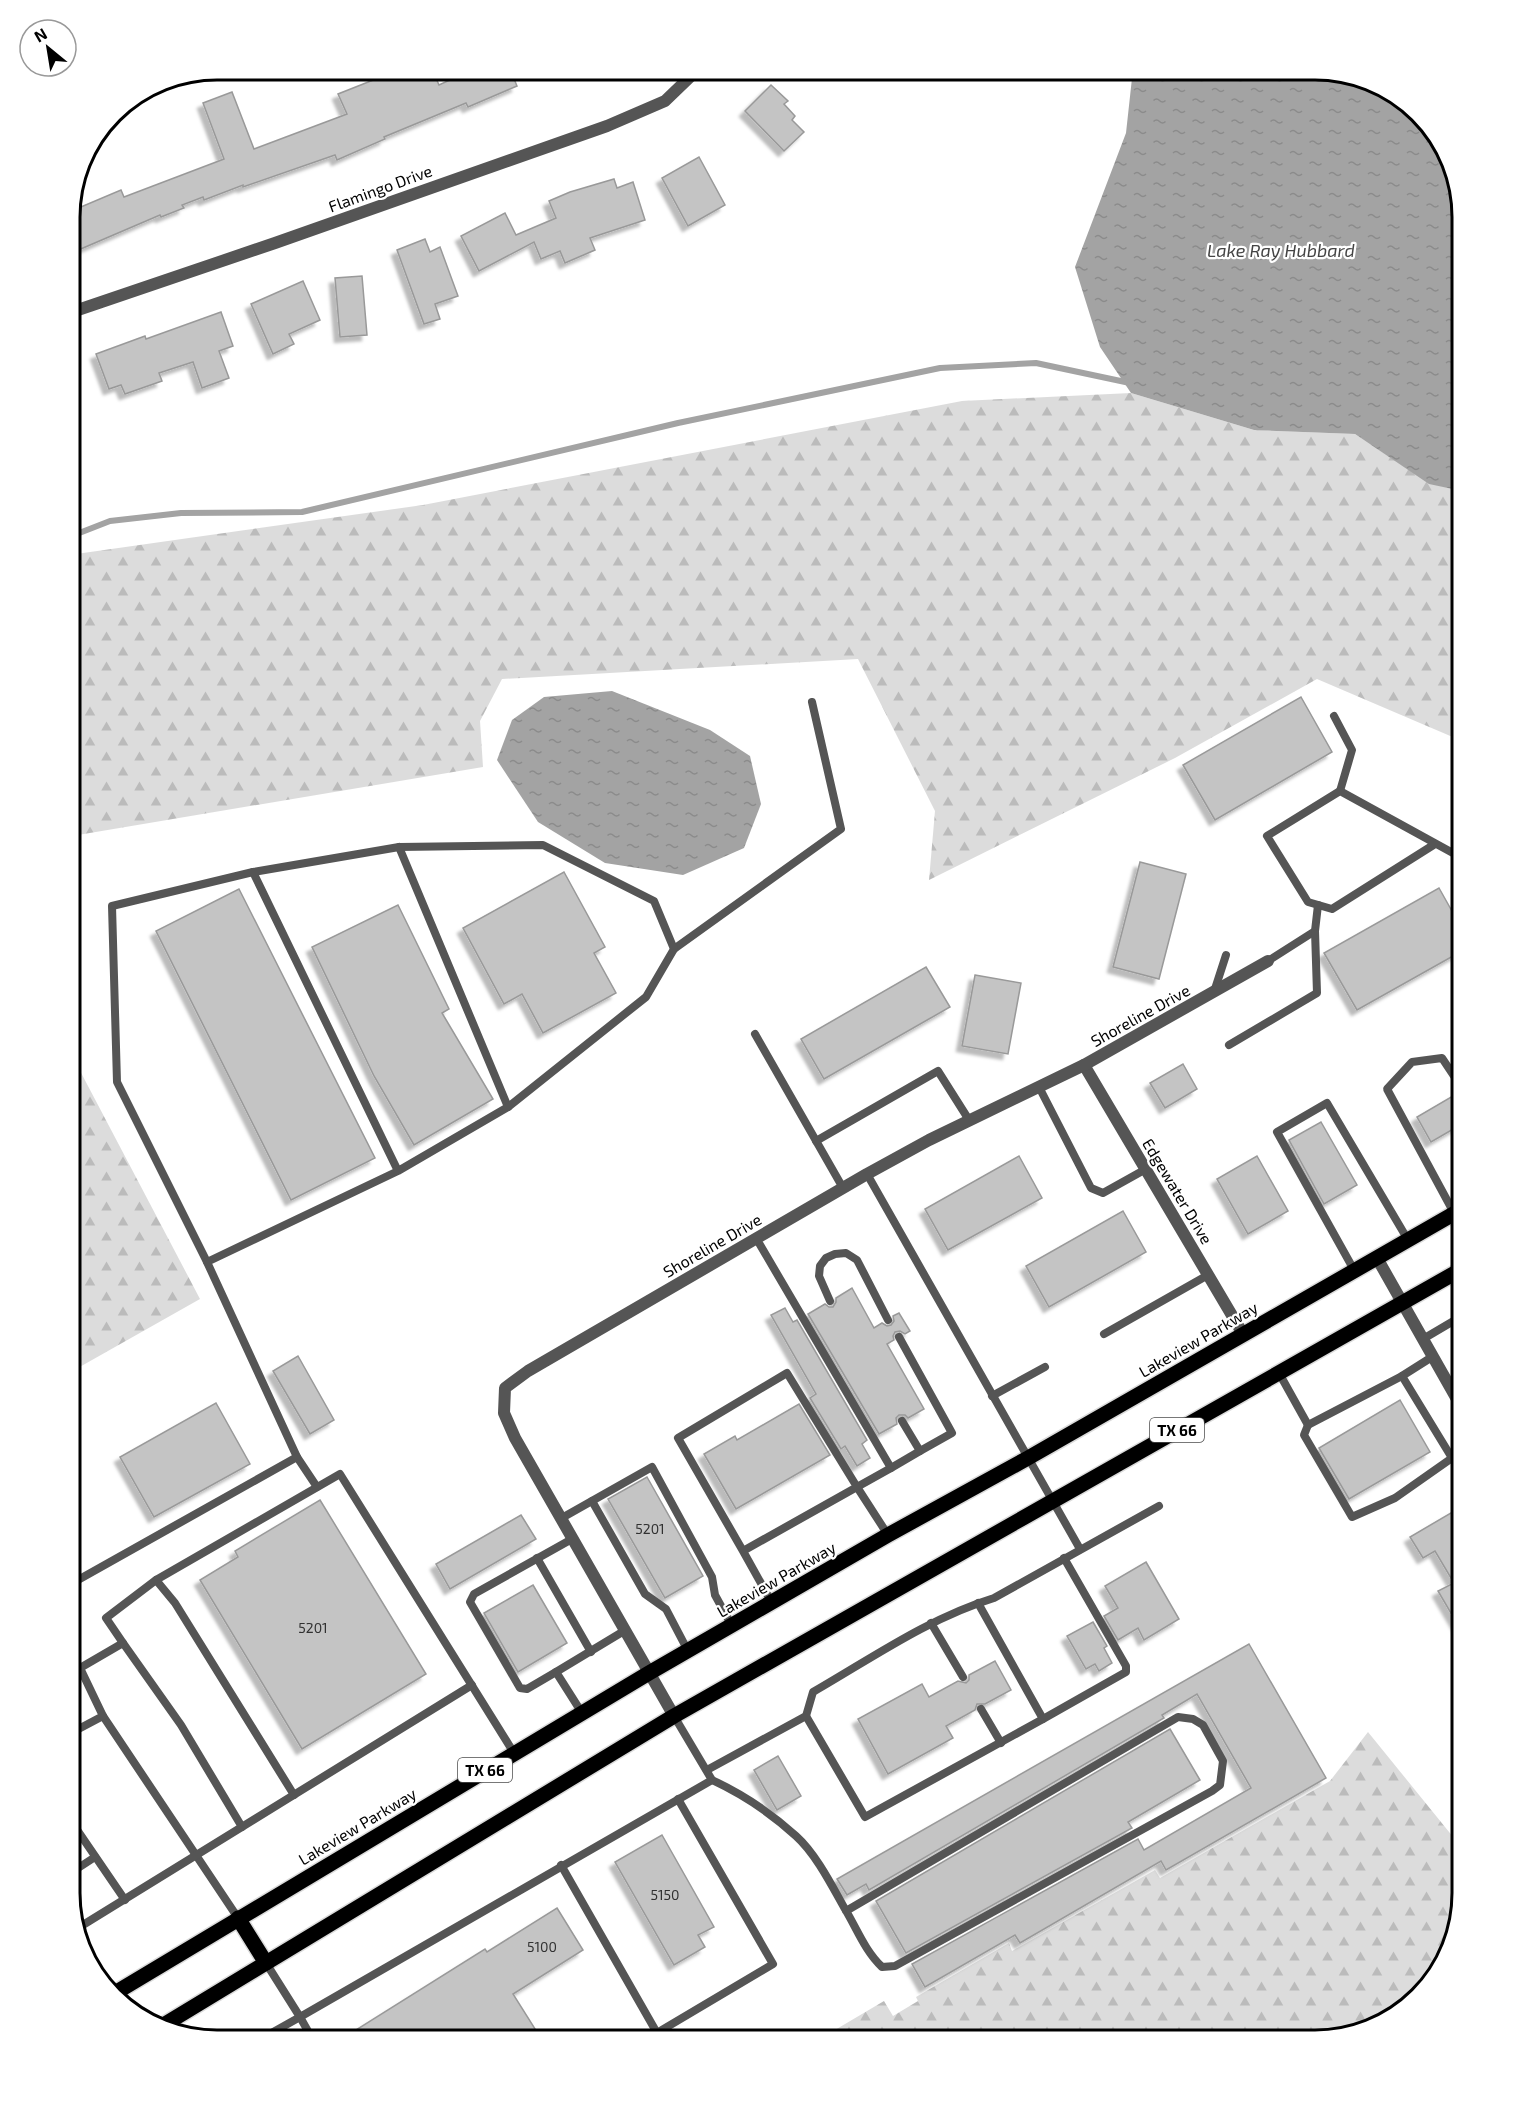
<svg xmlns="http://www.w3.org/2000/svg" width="1531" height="2109" font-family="'Exo 2',sans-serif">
  <defs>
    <pattern id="forest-firs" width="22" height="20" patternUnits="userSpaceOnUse" patternTransform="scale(1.5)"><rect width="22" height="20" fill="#dcdcdc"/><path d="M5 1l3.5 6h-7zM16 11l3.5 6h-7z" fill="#bbb"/></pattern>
    <pattern id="water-ripples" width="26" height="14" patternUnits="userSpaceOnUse" patternTransform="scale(1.5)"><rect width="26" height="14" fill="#a3a3a3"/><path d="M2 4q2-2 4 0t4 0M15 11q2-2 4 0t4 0" fill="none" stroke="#8b8b8b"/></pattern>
    <filter id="shadow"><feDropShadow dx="-5.5" dy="5.5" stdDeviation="1.5" flood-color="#0004"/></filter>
  </defs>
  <rect width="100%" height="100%" fill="#fff"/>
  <g fill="url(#forest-firs)">
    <polygon points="1131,393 1254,430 1355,434 1429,483 1462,491 1462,741 1317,679 1175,758 929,880 935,811 858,659 502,679 480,721 483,767 72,836 78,1067 200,1299 69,1373 69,555 423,505 962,401"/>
    <polygon points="1368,1732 1458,1843 1462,1832 1462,1893 1442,1966 1388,2020 1315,2040 818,2040 884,2001 893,2016 918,2001 916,1997 1009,1943 1012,1951 1155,1870 1160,1878 1330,1781"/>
  </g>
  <g fill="url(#water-ripples)">
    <polygon points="1133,69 1324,69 1388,89 1442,143 1462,217 1462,491 1429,484 1355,434 1254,430 1131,393 1100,347 1075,267 1126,133"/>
    <polygon points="612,691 710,730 750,756 761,804 744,848 683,875 605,863 538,822 497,760 512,720 544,697"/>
  </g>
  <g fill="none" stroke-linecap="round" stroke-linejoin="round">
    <polyline stroke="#a3a3a3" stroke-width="6" points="69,537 110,521 181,513 302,512 678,423 940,368 1036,363 1130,383"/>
  </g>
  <g fill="#c4c4c4" stroke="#999" stroke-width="1.5" filter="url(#shadow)">
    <polygon points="401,69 432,69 439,85 474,69 510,69 517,86 468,107 466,103 384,137 385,139 337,160 335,155 243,187 243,185 204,200 203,197 182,205 184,208 161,217 160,215 69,254 69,212 121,190 124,197 224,159 203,103 232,92 254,149 347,114 338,94"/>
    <polygon points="771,85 788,101 784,104 795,116 792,120 804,132 784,151 745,111"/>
    <polygon points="699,157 725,205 688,226 662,178"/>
    <polygon points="614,179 617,188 633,182 645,220 590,238 595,250 565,263 560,251 541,259 534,242 479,271 461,236 505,213 516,235 556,218 549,201 570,192"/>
    <polygon points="425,239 430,252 440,247 458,296 435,304 440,319 424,324 397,250"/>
    <polygon points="362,276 367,335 340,337 335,278"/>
    <polygon points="303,281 320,320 289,334 294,344 273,354 251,304"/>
    <polygon points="221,312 233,346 219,351 229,378 202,388 193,362 159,373 162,381 125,394 121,385 109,389 96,354 145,336 146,339"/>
    <polygon points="1301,697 1332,752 1215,820 1183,765"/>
    <polygon points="1140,862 1186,874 1159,979 1113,967"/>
    <polygon points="564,872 605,947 594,953 616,993 543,1033 522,994 504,1004 463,928"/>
    <polygon points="1439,888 1462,929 1462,951 1357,1010 1324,953"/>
    <polygon points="239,889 375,1158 291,1200 156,931"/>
    <polygon points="398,905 449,1009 442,1013 493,1099 414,1145 374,1076 312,947"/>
    <polygon points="926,967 950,1007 824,1079 801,1039"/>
    <polygon points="975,975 1021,983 1008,1054 962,1046"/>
    <polygon points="1183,1064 1197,1089 1165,1108 1150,1083"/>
    <polygon points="1458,1093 1462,1094 1462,1124 1431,1142 1417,1117"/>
    <polygon points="1321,1122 1357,1185 1324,1204 1289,1140"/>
    <polygon points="1019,1156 1042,1198 948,1250 925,1209"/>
    <polygon points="1257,1156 1288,1211 1248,1234 1217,1179"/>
    <polygon points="1123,1211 1146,1252 1049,1307 1026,1266"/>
    <polygon points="852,1288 874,1328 882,1323 887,1326 891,1325 894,1321 893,1316 899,1313 910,1331 905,1334 900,1331 895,1332 893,1336 894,1340 887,1344 924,1409 908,1418 905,1415 899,1415 896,1418 897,1424 879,1434 808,1314 825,1304 829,1307 833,1307 836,1302 836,1298"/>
    <polygon points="785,1308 793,1322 797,1320 867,1440 862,1444 870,1458 857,1466 845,1446 841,1449 810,1398 816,1394 771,1315"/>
    <polygon points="298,1356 334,1420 310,1434 273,1371"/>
    <polygon points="1400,1400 1430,1452 1349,1499 1319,1448"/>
    <polygon points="216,1403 250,1464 154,1517 120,1457"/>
    <polygon points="799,1404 830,1455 736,1509 704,1454 735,1436 737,1440"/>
    <polygon points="647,1477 703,1576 665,1598 608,1499"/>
    <polygon points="320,1500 426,1674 302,1749 200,1580 238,1557 235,1551"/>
    <polygon points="1456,1510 1462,1520 1462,1632 1438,1591 1454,1583 1435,1551 1423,1558 1410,1537"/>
    <polygon points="521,1515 536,1539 450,1589 436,1564"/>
    <polygon points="1146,1562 1179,1619 1144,1640 1138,1628 1118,1640 1104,1616 1118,1608 1105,1586"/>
    <polygon points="533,1585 567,1643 518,1672 484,1613"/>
    <polygon points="1093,1622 1107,1646 1104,1648 1112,1663 1099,1671 1095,1664 1086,1669 1067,1636"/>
    <polygon points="1249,1644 1326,1778 1166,1870 1161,1861 1020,1943 1015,1935 925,1987 912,1964 1138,1839 1144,1850 1251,1788 1197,1694 1162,1715 1164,1718 869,1890 866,1884 847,1895 837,1879"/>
    <polygon points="995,1661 1011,1690 985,1704 977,1704 975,1710 946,1726 953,1738 888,1774 858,1719 922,1684 929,1697 958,1681 966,1683 969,1680 969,1675"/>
    <polygon points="1170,1729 1200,1780 1128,1822 1132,1828 906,1953 876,1901"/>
    <polygon points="778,1756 801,1796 777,1810 754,1770"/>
    <polygon points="662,1835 714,1927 698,1935 705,1947 674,1965 615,1862"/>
    <polygon points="557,1908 583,1950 513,1994 542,2040 340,2040 485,1949 487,1952"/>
  </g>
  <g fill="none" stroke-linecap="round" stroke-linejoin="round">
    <g stroke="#dbdbdb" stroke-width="18">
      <g id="primary">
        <polyline points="238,1918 266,1963"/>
        <polyline points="115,1993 649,1673 888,1535 1028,1458 1462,1209"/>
        <polyline points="162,2026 674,1716 1462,1269"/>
      </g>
    </g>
    <g stroke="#555" stroke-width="8">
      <polyline points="1334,716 1352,750 1340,791"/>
      <polyline points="1435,844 1332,909 1308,902 1267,836 1340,791 1462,858"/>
      <polyline points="399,847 508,1107"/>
      <polyline points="674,949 841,829 812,702"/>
      <polyline points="1268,961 1315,931 1318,905"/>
      <polyline points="1214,992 1226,955"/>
      <polyline points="755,1034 843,1188"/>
      <polyline points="1229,1045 1317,993 1315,931"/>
      <polyline points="1039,1087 1091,1188 1103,1193 1146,1169"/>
      <polyline points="816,1141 938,1071 969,1120"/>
      <polyline points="867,1174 1080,1549"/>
      <polyline points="1454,1213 1387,1089 1412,1062 1442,1058 1462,1088"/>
      <polyline points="756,1238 891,1468 857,1487 888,1535"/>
      <polyline points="207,1262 117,1082 112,906 253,872"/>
      <polyline points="1354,1270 1277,1132 1327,1103 1408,1240"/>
      <polyline points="830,1301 819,1276 820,1266 826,1258 835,1254 846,1253 857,1260 888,1320"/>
      <polyline points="1104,1334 1208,1275"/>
      <polyline points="899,1337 952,1433 920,1451 902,1421"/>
      <polyline points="1423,1339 1462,1316"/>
      <polyline points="1432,1357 1402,1376 1452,1458 1462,1454"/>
      <polyline points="1279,1373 1308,1425 1402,1376"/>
      <polyline points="992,1396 1045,1367"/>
      <polyline points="1308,1425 1304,1435 1352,1517 1395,1498 1452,1458"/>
      <polyline points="891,1468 920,1451"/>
      <polyline points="317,1487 297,1457 207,1262 398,1171 508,1107 646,997 674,949 654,901 543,845 399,847 253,872 398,1171"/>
      <polyline points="592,1501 645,1594 666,1609 688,1651"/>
      <polyline points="560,1519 652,1467 712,1577 715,1595 732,1626"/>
      <polyline points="572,1539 474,1594 470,1602 520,1688 527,1689 556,1672 582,1713"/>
      <polyline points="743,1551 678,1438 787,1373 857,1487 743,1551 772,1603"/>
      <polyline points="537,1558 591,1652"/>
      <polyline points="156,1580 175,1603 294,1795"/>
      <polyline points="69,1585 297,1457"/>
      <polyline points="931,1623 963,1677"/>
      <polyline points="123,1643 181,1725 242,1827"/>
      <polyline points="556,1672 624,1631"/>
      <polyline points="981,1709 1001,1743"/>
      <polyline points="103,1716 238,1918"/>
      <polyline points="806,1716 865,1817 1043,1719 978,1603"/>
      <polyline points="1043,1719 1126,1672 1126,1666 1064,1558"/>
      <polyline points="69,1734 103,1716 80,1668 123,1643 106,1618 156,1580 340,1474 514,1753"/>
      <path d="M 707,1770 L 806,1716 L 813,1692 C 872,1658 929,1618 994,1598 L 1159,1506"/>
      <path d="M 712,1780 C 742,1794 772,1814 796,1836 C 816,1854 832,1886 845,1909 C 857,1929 865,1951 882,1967 L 895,1966 L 1212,1791 L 1220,1785 L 1223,1761 L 1203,1725 L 1193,1719 L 1178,1717 L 846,1911"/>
      <polyline points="69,1818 125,1900"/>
      <polyline points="561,1865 657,2033"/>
      <polyline points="69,1874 95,1857"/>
      <polyline points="78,1928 472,1685"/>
      <polyline points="266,1963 300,2017 712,1780 674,1716"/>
      <polyline points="259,2040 300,2017 313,2040"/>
      <polyline points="645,2040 773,1964 678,1799"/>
    </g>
    <g stroke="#555" stroke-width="12">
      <polyline points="69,313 275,243 607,126 665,101 692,75"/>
      <polyline points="1084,1065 1243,1334"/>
      <polyline points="1377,1258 1462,1408"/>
      <polyline points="674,1716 515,1438 504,1413 505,1388 528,1371 867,1174 929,1140 1084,1065 1268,961"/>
    </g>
    <use href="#primary" stroke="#000" stroke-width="15"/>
  </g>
  <g text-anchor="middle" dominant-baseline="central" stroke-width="4.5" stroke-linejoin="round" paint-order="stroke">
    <g font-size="14" fill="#313131">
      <text x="650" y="1528">5201</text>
      <text x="313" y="1627">5201</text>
      <text x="665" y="1894">5150</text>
      <text x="542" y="1946">5100</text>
    </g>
    <g fill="#fff" stroke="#4c4c4c" stroke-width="1.5">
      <rect x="1150" y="1418" width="54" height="24" rx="4.5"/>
      <rect x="458" y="1758" width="54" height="24" rx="4.5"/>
    </g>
    <g font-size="15" font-weight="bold" fill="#000">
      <text x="1177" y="1430">TX 66</text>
      <text x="485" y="1770">TX 66</text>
    </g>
    <g font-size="16" fill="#000" stroke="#fff">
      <text transform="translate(380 188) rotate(-20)">Flamingo Drive</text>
      <text transform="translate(1140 1015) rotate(-29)">Shoreline Drive</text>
      <text transform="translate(1178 1191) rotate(59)">Edgewater Drive</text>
      <text transform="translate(712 1245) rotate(-30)">Shoreline Drive</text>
      <text transform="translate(1198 1339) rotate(-30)">Lakeview Parkway</text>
      <text transform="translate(776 1579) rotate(-30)">Lakeview Parkway</text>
      <text transform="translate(357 1826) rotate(-31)">Lakeview Parkway</text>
    </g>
    <g font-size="18" font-style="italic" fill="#444" stroke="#fff">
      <text x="1281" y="250">Lake Ray Hubbard</text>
    </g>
  </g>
  <path d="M0 0H1531V2109H0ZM217 80H1315A137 137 0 0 1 1452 217V1893A137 137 0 0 1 1315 2030H217A137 137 0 0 1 80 1893V217A137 137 0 0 1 217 80Z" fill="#fff" fill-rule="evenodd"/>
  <path fill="none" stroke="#000" stroke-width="3" d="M217 80H1315A137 137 0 0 1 1452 217V1893A137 137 0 0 1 1315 2030H217A137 137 0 0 1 80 1893V217A137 137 0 0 1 217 80Z"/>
  <g transform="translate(48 48) rotate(330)"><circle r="28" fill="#ffffff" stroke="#999999" stroke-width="1.5"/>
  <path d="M0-4.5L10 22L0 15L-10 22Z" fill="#000000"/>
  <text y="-9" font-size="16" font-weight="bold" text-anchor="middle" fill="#000000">N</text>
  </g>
</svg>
